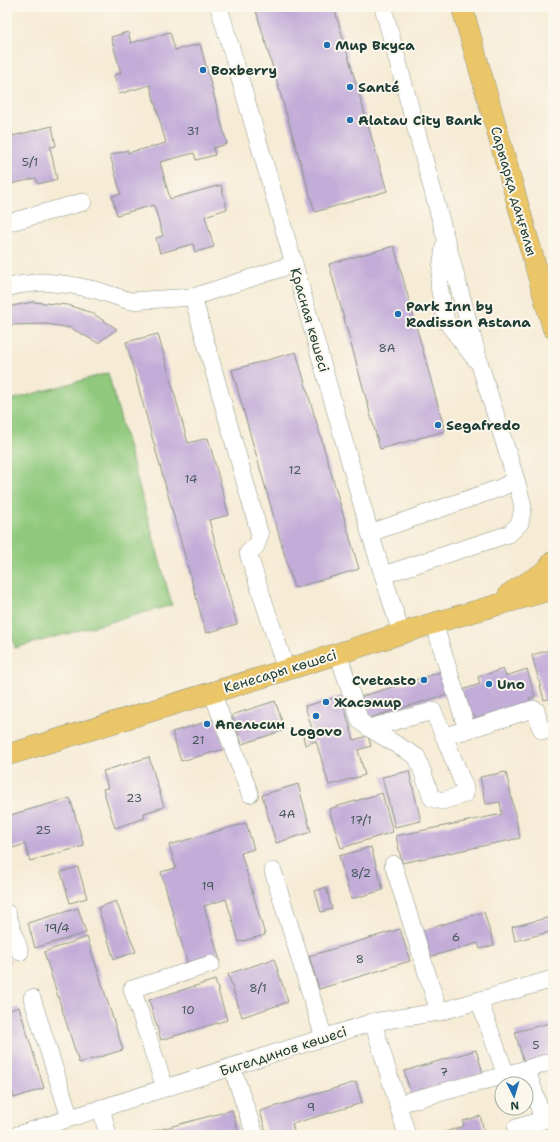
<svg xmlns="http://www.w3.org/2000/svg" width="560" height="1142" font-family="'Shantell Sans',sans-serif">
  <rect width="100%" height="100%" fill="#fbf7ec"/>
  <filter id="ink" filterUnits="userSpaceOnUse"><feTurbulence type="fractalNoise" baseFrequency=".025" numOctaves="2"/><feDisplacementMap in="SourceGraphic" scale="8" xChannelSelector="R" yChannelSelector="G"/><feConvolveMatrix kernelMatrix="1 2 1 2 8 2 1 2 1" color-interpolation-filters="sRGB"/></filter>
  <filter id="wash" filterUnits="userSpaceOnUse"><feTurbulence type="fractalNoise" baseFrequency=".012" numOctaves="4" result="noise"/><feDisplacementMap in="SourceGraphic" scale="16" xChannelSelector="R" yChannelSelector="G"/><feGaussianBlur stdDeviation="0.9" result="paint"/><feColorMatrix in="noise" values="0 0 0 0 0 0 0 0 0 0 0 0 0 0 0 0 0 1.4 0 .05"/><feComposite in="paint" operator="in"/></filter>
  <g filter="url(#wash)">
    <rect width="100%" height="100%" fill="#f6ebd5"/>
    <polygon fill="#90c97d" stroke="#588358" points="108,373 172,605 15,648 7,619 7,401"/>
    <g id="blocks">
      <g fill="#c2acd8">
        <polygon points="255,7 334,7 387,191 315,212"/>
        <polygon points="128,32 131,43 170,32 175,50 200,44 227,144 213,148 215,155 196,160 194,153 160,162 170,199 221,185 227,209 205,216 214,247 195,252 193,244 160,253 156,238 163,236 154,205 117,215 112,196 121,194 110,155 128,150 128,153 166,143 150,85 119,94 114,75 121,73 111,37"/>
        <polygon points="52,126 56,146 50,147 57,179 38,184 36,178 7,185 7,130 11,129 13,136"/>
        <polygon points="394,246 445,431 380,449 329,264"/>
        <polygon points="33,302 68,305 92,313 117,329 98,343 71,328 47,324 9,325 7,326 7,307"/>
        <polygon points="158,334 188,443 208,438 229,515 209,520 237,624 206,633 126,342"/>
        <polygon points="296,352 359,569 294,588 232,370"/>
        <polygon points="553,649 553,698 544,700 532,655"/>
        <polygon points="503,669 506,676 527,669 535,697 529,698 532,708 477,725 474,715 467,717 459,691 480,684 478,677"/>
        <polygon points="441,672 448,694 366,719 360,697"/>
        <polygon points="341,696 354,740 368,736 371,746 358,750 365,775 329,785 316,741 305,745 303,735 313,732 305,706"/>
        <polygon points="275,701 285,730 242,744 232,715"/>
        <polygon points="216,719 225,749 181,761 172,732"/>
        <polygon points="149,757 164,807 144,813 145,818 115,828 103,789 108,788 103,771"/>
        <polygon points="409,771 421,821 395,827 382,777"/>
        <polygon points="506,772 520,838 402,863 396,836 502,814 500,802 486,804 480,777"/>
        <polygon points="298,784 311,832 276,843 262,795"/>
        <polygon points="382,793 393,832 341,848 329,809"/>
        <polygon points="70,798 84,846 30,861 25,844 7,850 7,816"/>
        <polygon points="246,823 254,849 241,853 265,935 239,942 226,899 204,906 220,961 202,966 188,965 161,872 176,868 169,845"/>
        <polygon points="371,847 383,890 351,899 339,856"/>
        <polygon points="78,867 87,898 70,903 61,872"/>
        <polygon points="326,887 332,909 321,912 315,891"/>
        <polygon points="116,901 136,952 114,959 98,908"/>
        <polygon points="78,908 86,933 35,948 28,923"/>
        <polygon points="484,912 494,945 480,949 478,943 426,958 418,932"/>
        <polygon points="550,917 553,931 515,941 512,927"/>
        <polygon points="400,929 410,961 319,989 309,956"/>
        <polygon points="87,937 123,1050 79,1063 44,952"/>
        <polygon points="7,953 10,962 7,963"/>
        <polygon points="274,959 288,1002 242,1017 228,974"/>
        <polygon points="215,980 227,1020 161,1040 149,1000"/>
        <polygon points="19,1007 44,1088 14,1098 7,1076 7,1011"/>
        <polygon points="553,1022 553,1058 525,1066 515,1032"/>
        <polygon points="476,1050 483,1073 411,1094 404,1071"/>
        <polygon points="356,1082 362,1103 292,1124 295,1135 267,1135 260,1111"/>
        <polygon points="232,1110 239,1135 147,1135 147,1133"/>
        <polygon points="480,1116 485,1135 436,1135 464,1126 463,1121"/>
      </g>
    </g>
  </g>
  <g filter="url(#ink)">
    <use href="#blocks" fill-opacity="0" stroke="#8a9484" stroke-width="1"/>
    <g fill="none" stroke-linecap="round" stroke-linejoin="round">
      <g stroke="#8a9484" stroke-width="18">
        <g id="minor">
          <polyline points="219,7 294,264 370,533 401,633"/>
          <polyline points="7,223 83,202"/>
          <polyline points="444,246 439,286 446,321 476,360"/>
          <polyline points="7,288 18,285 44,282 71,285 96,290 130,301 193,297 294,264"/>
          <polyline points="193,297 260,535 256,546 248,553 286,670"/>
          <polyline points="370,533 500,488 516,480 480,365 383,7"/>
          <polyline points="383,575 509,534 520,523 523,506 516,480"/>
          <polyline points="338,653 360,721 369,728 433,711 444,736 467,730 434,623"/>
          <polyline points="212,692 250,794"/>
          <polyline points="369,728 417,757 432,798 442,801 465,794 465,788 444,736"/>
          <path d="M 467,730 L 533,709 L 536,710 C 539,717 537,725 543,731 L 553,730"/>
          <polyline points="393,864 439,1012"/>
          <polyline points="273,871 324,1038"/>
          <polyline points="7,913 20,952"/>
          <polyline points="32,998 70,1118"/>
          <polyline points="479,1000 506,1075 553,1061"/>
          <polyline points="373,1022 407,1135"/>
          <polyline points="232,1067 255,1135"/>
          <polyline points="165,1088 132,989 211,964"/>
          <polyline points="398,1104 506,1075"/>
          <polyline points="101,1108 108,1135"/>
          <polyline points="17,1135 373,1022 439,1012 553,979"/>
          <polyline points="519,1135 516,1128 543,1120 527,1069"/>
        </g>
      </g>
      <g stroke="#8a9484" stroke-width="22">
        <g id="major">
          <polyline points="462,7 553,328"/>
          <polyline points="509,594 546,571 553,562"/>
          <polyline points="7,755 286,670 434,623 553,589"/>
        </g>
      </g>
      <use href="#minor" stroke="#fff" stroke-width="17"/>
      <use href="#major" stroke="#ebc669" stroke-width="21"/>
    </g>
  </g>
  <g fill="#1f6fb2" stroke="#fbf7ec" stroke-width="1.5">
    <circle cx="327" cy="45" r="4"/>
    <circle cx="203" cy="70" r="4"/>
    <circle cx="350" cy="87" r="4"/>
    <circle cx="350" cy="120" r="4"/>
    <circle cx="398" cy="314" r="4"/>
    <circle cx="438" cy="425" r="4"/>
    <circle cx="424" cy="680" r="4"/>
    <circle cx="489" cy="684" r="4"/>
    <circle cx="326" cy="702" r="4"/>
    <circle cx="316" cy="716" r="4"/>
    <circle cx="207" cy="724" r="4"/>
  </g>
  <g text-anchor="middle" dominant-baseline="central" stroke-width="4" stroke-linejoin="round" paint-order="stroke">
    <g font-size="12" fill="#48595d">
      <text x="193" y="131">31</text>
      <text x="30" y="162">5/1</text>
      <text x="387" y="348">8А</text>
      <text x="295" y="470">12</text>
      <text x="191" y="479">14</text>
      <text x="198" y="740">21</text>
      <text x="134" y="798">23</text>
      <text x="287" y="814">4А</text>
      <text x="361" y="820">17/1</text>
      <text x="43" y="830">25</text>
      <text x="361" y="873">8/2</text>
      <text x="208" y="886">19</text>
      <text x="57" y="928">19/4</text>
      <text x="456" y="937">6</text>
      <text x="360" y="959">8</text>
      <text x="258" y="988">8/1</text>
      <text x="188" y="1010">10</text>
      <text x="536" y="1045">5</text>
      <text x="444" y="1072">7</text>
      <text x="311" y="1107">9</text>
    </g>
    <g font-size="14" font-weight="bold" fill="#1f3d34" stroke="#fbf7ec" text-anchor="start">
      <text x="335" y="45">Мир Вкуса</text>
      <text x="211" y="70">Boxberry</text>
      <text x="358" y="87">Santé</text>
      <text x="358" y="120">Alatau City Bank</text>
      <text x="406" y="306">Park Inn by<tspan x="406" dy="16">Radisson Astana</tspan></text>
      <text x="446" y="425">Segafredo</text>
      <text x="416" y="680" text-anchor="end">Cvetasto</text>
      <text x="497" y="684">Uno</text>
      <text x="334" y="702">Жасэмир</text>
      <text x="215" y="724">Апельсин</text>
      <text x="316" y="731" text-anchor="middle">Logovo</text>
    </g>
    <g font-size="14" fill="#1f3d34" stroke="#fbf7ec">
      <text transform="translate(514 191) rotate(74)">Сарыарқа даңғылы</text>
      <text transform="translate(310 320) rotate(74)">Красная көшесі</text>
      <text transform="translate(280 671) rotate(-17)">Кенесары көшесі</text>
      <text transform="translate(283 1051) rotate(-18)">Бигелдинов көшесі</text>
    </g>
  </g>
  <rect width="560" height="1142" fill="none" stroke="#fbf7ec" stroke-width="24"/>
  <g transform="translate(514 1096) rotate(175)"><circle r="19" fill="#fbf7ec" stroke="#a3ada2"/>
  <path d="M0-3L7 15L0 10L-7 15Z" fill="#1f6fb2"/>
  <text y="-6" font-size="11" font-weight="bold" text-anchor="middle" fill="#1f3d34">N</text>
  </g>
</svg>
